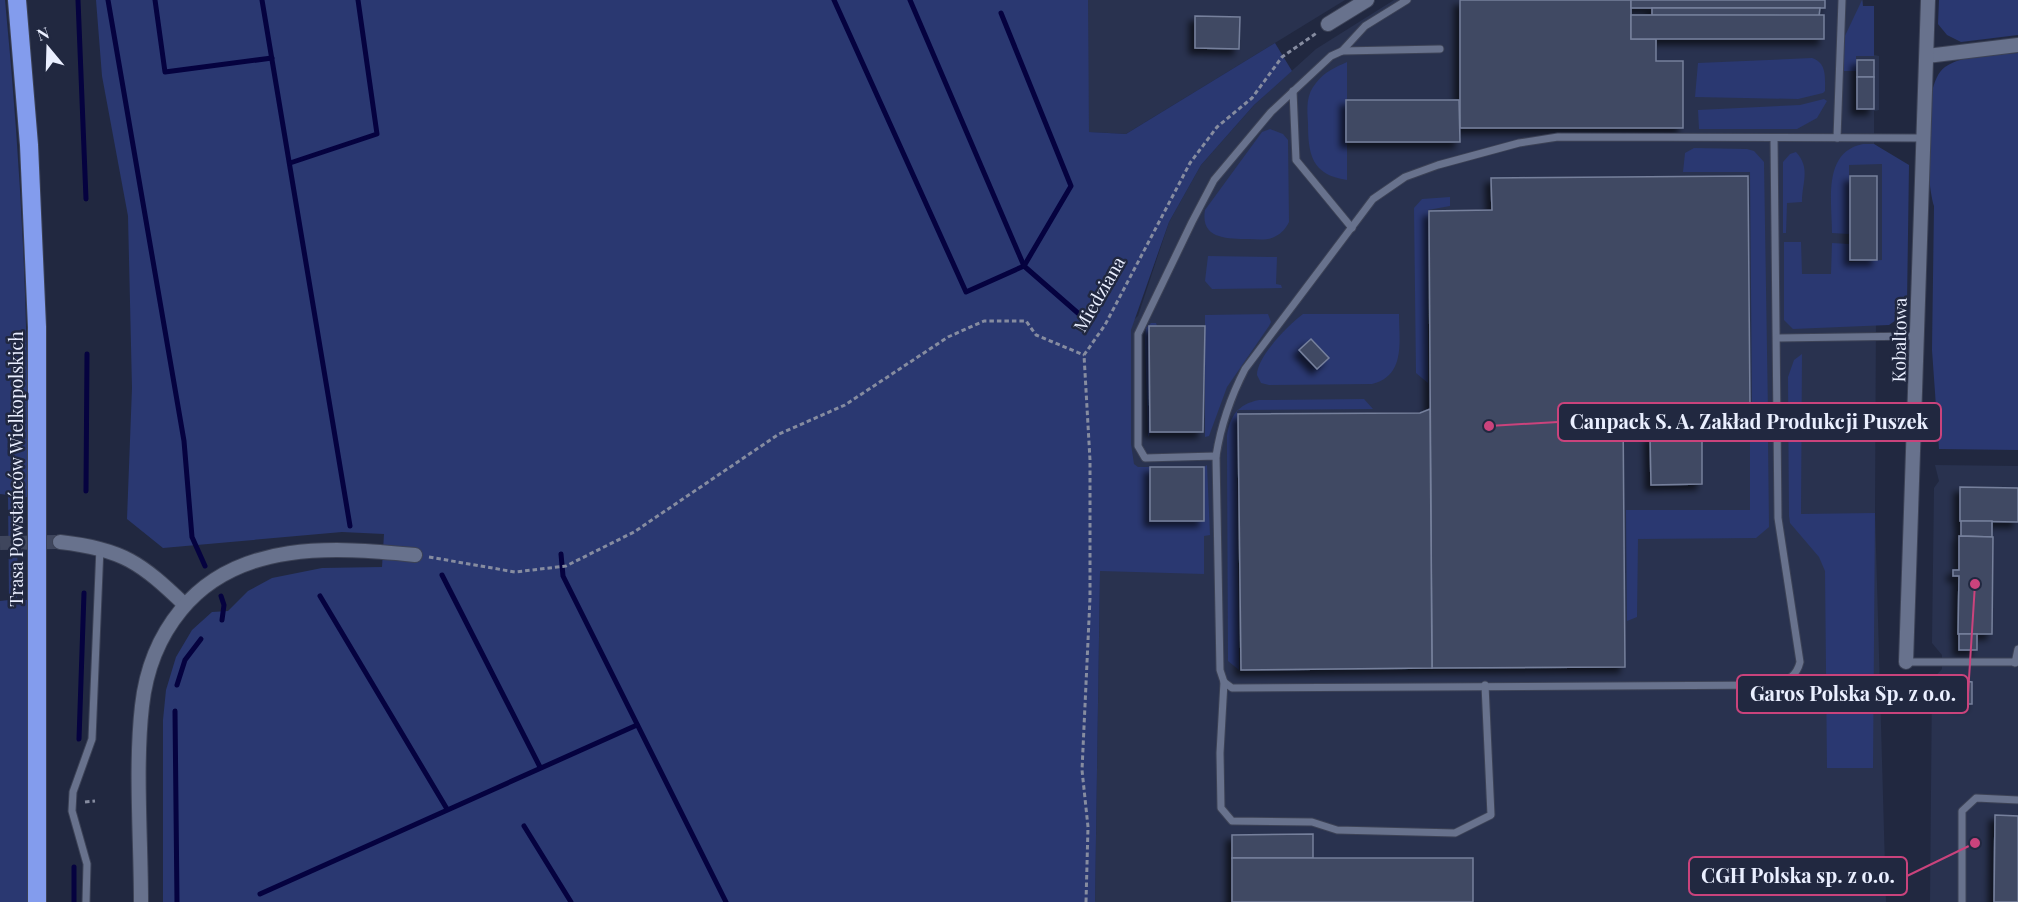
<svg xmlns="http://www.w3.org/2000/svg" width="2018" height="902" font-family="'Playfair Display',serif">
  <defs>
    <filter id="shadow"><feDropShadow dx="-5.5" dy="5.5" stdDeviation="3" flood-color="#0009"/></filter>
  </defs>
  <rect width="100%" height="100%" fill="#212840"/>
  <g fill="#29324f">
    <polygon points="1086,0 1345,0 1126,134 1089,132"/>
    <polygon points="1394,0 1863,0 1863,6 1874,6 1874,55 1879,56 1879,110 1874,111 1874,144 1902,163 1876,316 1875,513 1886,902 1095,902 1100,571 1125,328 1138,316 1169,222 1201,165 1254,105 1316,49"/>
    <polygon points="1935,465 2018,466 2018,902 1930,902 1932,680 1942,669 1942,655 1932,643 1934,488 1939,481"/>
  </g>
  <g fill="#2a3871">
    <path d="M 0,0 L 5,0 C 21,165 30,331 27,497 L 18,498 L 17,600 L 27,600 L 28,902 L 0,902 L 0,601 L 9,600 L 8,495 L 0,494 Z"/>
    <polygon points="96,0 1088,0 1089,132 1126,134 1275,43 1292,71 1254,105 1201,165 1169,222 1131,330 1131,444 1134,464 1138,467 1150,467 1150,521 1204,521 1204,467 1207,465 1210,535 1204,536 1204,574 1100,571 1095,902 163,902 163,720 166,690 176,657 192,630 212,612 228,611 248,591 272,578 322,568 382,567 384,534 342,532 163,548 127,519 132,388 128,216 102,76"/>
    <polygon points="1862,0 1863,6 1874,6 1874,56 1856,56 1856,71 1843,71 1843,40"/>
    <polygon points="1939,0 2018,0 2018,35 1961,42 1947,35 1938,24"/>
    <path d="M 2018,53 L 2018,450 L 1939,449 L 1932,350 L 1934,206 C 1926,180 1921,83 1945,67 C 1964,54 1996,55 2018,53 Z"/>
    <path d="M 1812,58 C 1827,63 1825,77 1825,91 L 1823,93 L 1798,99 L 1695,97 L 1698,63 Z"/>
    <path d="M 1347,62 L 1347,180 C 1311,175 1308,153 1308,123 C 1307,107 1306,95 1316,83 C 1324,72 1336,67 1347,62 Z"/>
    <polygon points="1824,99 1827,101 1817,118 1797,129 1699,129 1698,110 1800,105"/>
    <path d="M 1270,129 L 1283,134 L 1288,140 L 1289,222 C 1286,228 1282,233 1276,236 C 1268,241 1257,239 1248,239 C 1227,239 1200,239 1205,210 L 1262,132 Z"/>
    <path d="M 1863,144 L 1874,144 L 1909,165 L 1907,304 L 1903,315 L 1889,325 L 1793,329 L 1784,320 L 1784,242 L 1801,242 L 1802,274 L 1831,274 L 1832,243 L 1849,244 L 1849,262 L 1882,260 L 1882,164 L 1849,165 L 1849,234 L 1832,233 C 1832,202 1822,152 1863,144 Z"/>
    <polygon points="1694,148 1747,149 1754,151 1764,162 1768,413 1750,417 1750,410 1724,410 1725,404 1752,403 1750,172 1683,172 1685,153"/>
    <path d="M 1796,152 C 1811,168 1802,183 1802,202 L 1787,203 L 1786,233 L 1783,233 L 1783,162 L 1790,154 Z"/>
    <polygon points="1450,197 1450,206 1428,210 1428,383 1416,373 1414,208 1422,199"/>
    <polygon points="1208,256 1277,257 1276,284 1281,285 1282,288 1212,289 1205,281"/>
    <polygon points="1268,314 1271,322 1269,326 1227,387 1209,436 1205,437 1205,315"/>
    <path d="M 1303,314 L 1399,314 C 1399,341 1406,376 1372,384 L 1269,385 L 1261,383 L 1257,375 C 1257,357 1288,325 1303,314 Z"/>
    <polygon points="1151,323 1156,323 1157,326 1151,432 1148,437 1145,339 1146,328"/>
    <polygon points="1802,354 1801,514 1875,513 1873,768 1827,768 1825,571 1819,557 1790,523 1789,516 1788,377 1794,360"/>
    <path d="M 1364,399 L 1373,409 L 1237,410 L 1239,670 L 1228,661 L 1227,436 C 1230,416 1238,404 1259,400 Z"/>
    <polygon points="1750,435 1760,435 1768,439 1769,527 1756,538 1638,539 1637,617 1627,621 1626,510 1750,510"/>
  </g>
  <g fill="none" stroke-linecap="round" stroke-linejoin="round">
    <g stroke="#05023f" stroke-width="5">
      <polyline points="78,0 86,199"/>
      <polyline points="108,0 184,441 192,537 205,566"/>
      <polyline points="155,0 165,72 272,58"/>
      <polyline points="262,0 350,526"/>
      <polyline points="834,0 966,292 1024,266 1079,314"/>
      <polyline points="910,0 1024,266"/>
      <polyline points="1001,13 1071,186 1024,266"/>
      <polyline points="290,163 377,134 358,0"/>
      <polyline points="86,491 87,354"/>
      <polyline points="561,554 563,576 726,902"/>
      <polyline points="442,575 540,767"/>
      <polyline points="221,596 224,605 222,620"/>
      <polyline points="320,596 447,809"/>
      <polyline points="177,685 185,660 201,639"/>
      <polyline points="175,711 177,902"/>
      <polyline points="79,739 84,593"/>
      <polyline points="524,826 571,902"/>
      <polyline points="74,867 74,902"/>
      <polyline points="260,894 637,725"/>
    </g>
  </g>
  <g fill="#414a63" stroke="#76809c" stroke-width="1.5" filter="url(#shadow)">
    <polygon points="1460,0 1631,0 1631,39 1656,39 1656,61 1683,61 1683,128 1460,128"/>
    <rect x="1631" y="0" width="194" height="8"/>
    <polygon points="1652,8 1820,8 1819,16 1652,15"/>
    <rect x="1631" y="15" width="193" height="24"/>
    <polygon points="1195,16 1240,17 1239,49 1195,48"/>
    <rect x="1857" y="60" width="17" height="17"/>
    <rect x="1857" y="77" width="17" height="32"/>
    <polygon points="1346,100 1459,100 1460,142 1346,142"/>
    <polygon points="1748,176 1750,407 1634,408 1634,410 1623,410 1625,667 1432,668 1429,211 1492,210 1491,178"/>
    <rect x="1850" y="176" width="27" height="84"/>
    <polygon points="1149,326 1205,326 1203,432 1150,432"/>
    <polygon points="1311,339 1329,358 1317,369 1299,350"/>
    <polygon points="1430,409 1432,668 1241,670 1238,414 1420,413"/>
    <polygon points="1650,435 1702,435 1702,484 1651,485"/>
    <rect x="1150" y="467" width="54" height="54"/>
    <polygon points="1960,487 2018,488 2018,522 1960,521"/>
    <polygon points="1961,521 1992,521 1992,537 1961,536"/>
    <polygon points="1959,536 1993,537 1992,634 1958,634 1959,576 1953,576 1953,570 1959,570"/>
    <rect x="1959" y="634" width="18" height="16"/>
    <polygon points="1965,681 1972,682 1972,704 1957,704 1957,688 1965,689"/>
    <polygon points="1995,815 2018,816 2018,902 1994,902"/>
    <polygon points="1313,834 1313,858 1232,858 1232,835"/>
    <rect x="1232" y="858" width="241" height="44"/>
  </g>
  <g fill="none" stroke-linecap="round" stroke-linejoin="round">
    <polyline stroke="#3f465d" stroke-width="14" stroke-dasharray="14 7" stroke-linecap="butt" points="0,543 60,542"/>
    <g stroke="#3c4256" stroke-width="9">
      <g id="service">
        <path d="M 1440,49 L 1342,51 L 1331,56 L 1271,112 L 1214,180 L 1192,222 L 1138,334 L 1138,446 L 1145,458 L 1216,456 L 1220,670 L 1224,682 L 1232,688 L 1775,685 C 1788,681 1797,675 1800,662 L 1778,518 L 1774,138"/>
        <polyline points="1342,51 1365,26 1407,0"/>
        <polyline points="1293,91 1296,160 1352,228"/>
        <polyline points="1837,138 1842,0"/>
        <polyline points="1777,338 1917,336"/>
        <path d="M 1216,456 C 1221,424 1230,398 1245,369 L 1373,199 L 1405,177 L 1438,165 L 1519,143 L 1558,137 L 1923,138"/>
        <polyline points="1906,662 2018,662"/>
        <polyline points="2015,663 2018,649"/>
        <polyline points="1224,682 1220,753 1221,808 1232,821 1312,822 1337,830 1455,833 1491,815 1485,685"/>
        <polyline points="86,902 87,864 72,811 73,792 92,739 100,547"/>
        <polyline points="1962,902 1962,811 1976,798 2018,800"/>
      </g>
    </g>
    <g stroke="#3c4256" stroke-width="16">
      <g id="minor">
        <polyline points="1328,24 1367,0"/>
        <polyline points="1927,56 2018,45"/>
        <path d="M 60,542 C 123,549 141,563 185,605"/>
        <polyline points="1906,662 1928,0"/>
        <path d="M 141,902 C 141,839 135,767 142,706 C 146,670 158,638 181,610 C 238,540 334,547 415,555"/>
      </g>
    </g>
    <g stroke="#3c4256" stroke-width="20">
      <polyline id="motorway" points="17,0 29,145 37,327 37,902"/>
    </g>
    <g stroke="#868ca0" stroke-width="3" stroke-dasharray="4.5 3" stroke-linecap="butt">
      <polyline points="429,557 515,572 566,566 634,532 779,434 845,405 948,337 984,321 1026,321 1036,335 1084,355"/>
      <polyline points="85,802 95,801"/>
      <polyline points="1086,902 1088,827 1082,770 1090,598 1090,460 1084,355 1105,325 1190,163 1217,127 1252,98 1282,57 1318,32"/>
    </g>
    <use href="#service" stroke="#68728d" stroke-width="7"/>
    <use href="#minor" stroke="#68728d" stroke-width="14"/>
    <use href="#motorway" stroke="#839ced" stroke-width="18"/>
  </g>
  <g text-anchor="middle" dominant-baseline="central" stroke-width="5" stroke-linejoin="round" paint-order="stroke">
    <g font-size="18" fill="#eaefff" stroke="#212840">
      <text transform="translate(1099 294) rotate(-60)">Miedziana</text>
      <text transform="translate(1899 340) rotate(-89)">Kobaltowa</text>
      <text transform="translate(16 469) rotate(-90)">Trasa Powstańców Wielkopolskich</text>
    </g>
  </g>
  <path fill="none" stroke="#ca437c" stroke-width="2" d="M1489 426L1558 422M1975 584L1968 694M1975 843L1907 876"/>
  <g fill="#ca437c" stroke="#212840" stroke-width="2">
    <circle cx="1489" cy="426" r="6"/>
    <circle cx="1975" cy="584" r="6"/>
    <circle cx="1975" cy="843" r="6"/>
  </g>
  <g fill="#212840" stroke="#ca437c" stroke-width="2">
    <rect x="1558" y="403" width="383" height="38" rx="6"/>
    <rect x="1737" y="675" width="231" height="38" rx="6"/>
    <rect x="1689" y="857" width="218" height="38" rx="6"/>
  </g>
  <g font-size="20" text-anchor="middle" font-weight="bold" fill="#eaefff">
    <text x="1749" y="429">Canpack S. A. Zakład Produkcji Puszek</text>
    <text x="1853" y="701">Garos Polska Sp. z o.o.</text>
    <text x="1798" y="883">CGH Polska sp. z o.o.</text>
  </g>
  <g transform="translate(48 48) rotate(341)" stroke="#212840" stroke-width="4.5" paint-order="stroke">
  <path d="M0-4.5L10 22L0 15L-10 22Z" fill="#eaefff"/>
  <text y="-9" font-size="16" font-weight="bold" text-anchor="middle" fill="#eaefff">N</text>
  </g>
</svg>
